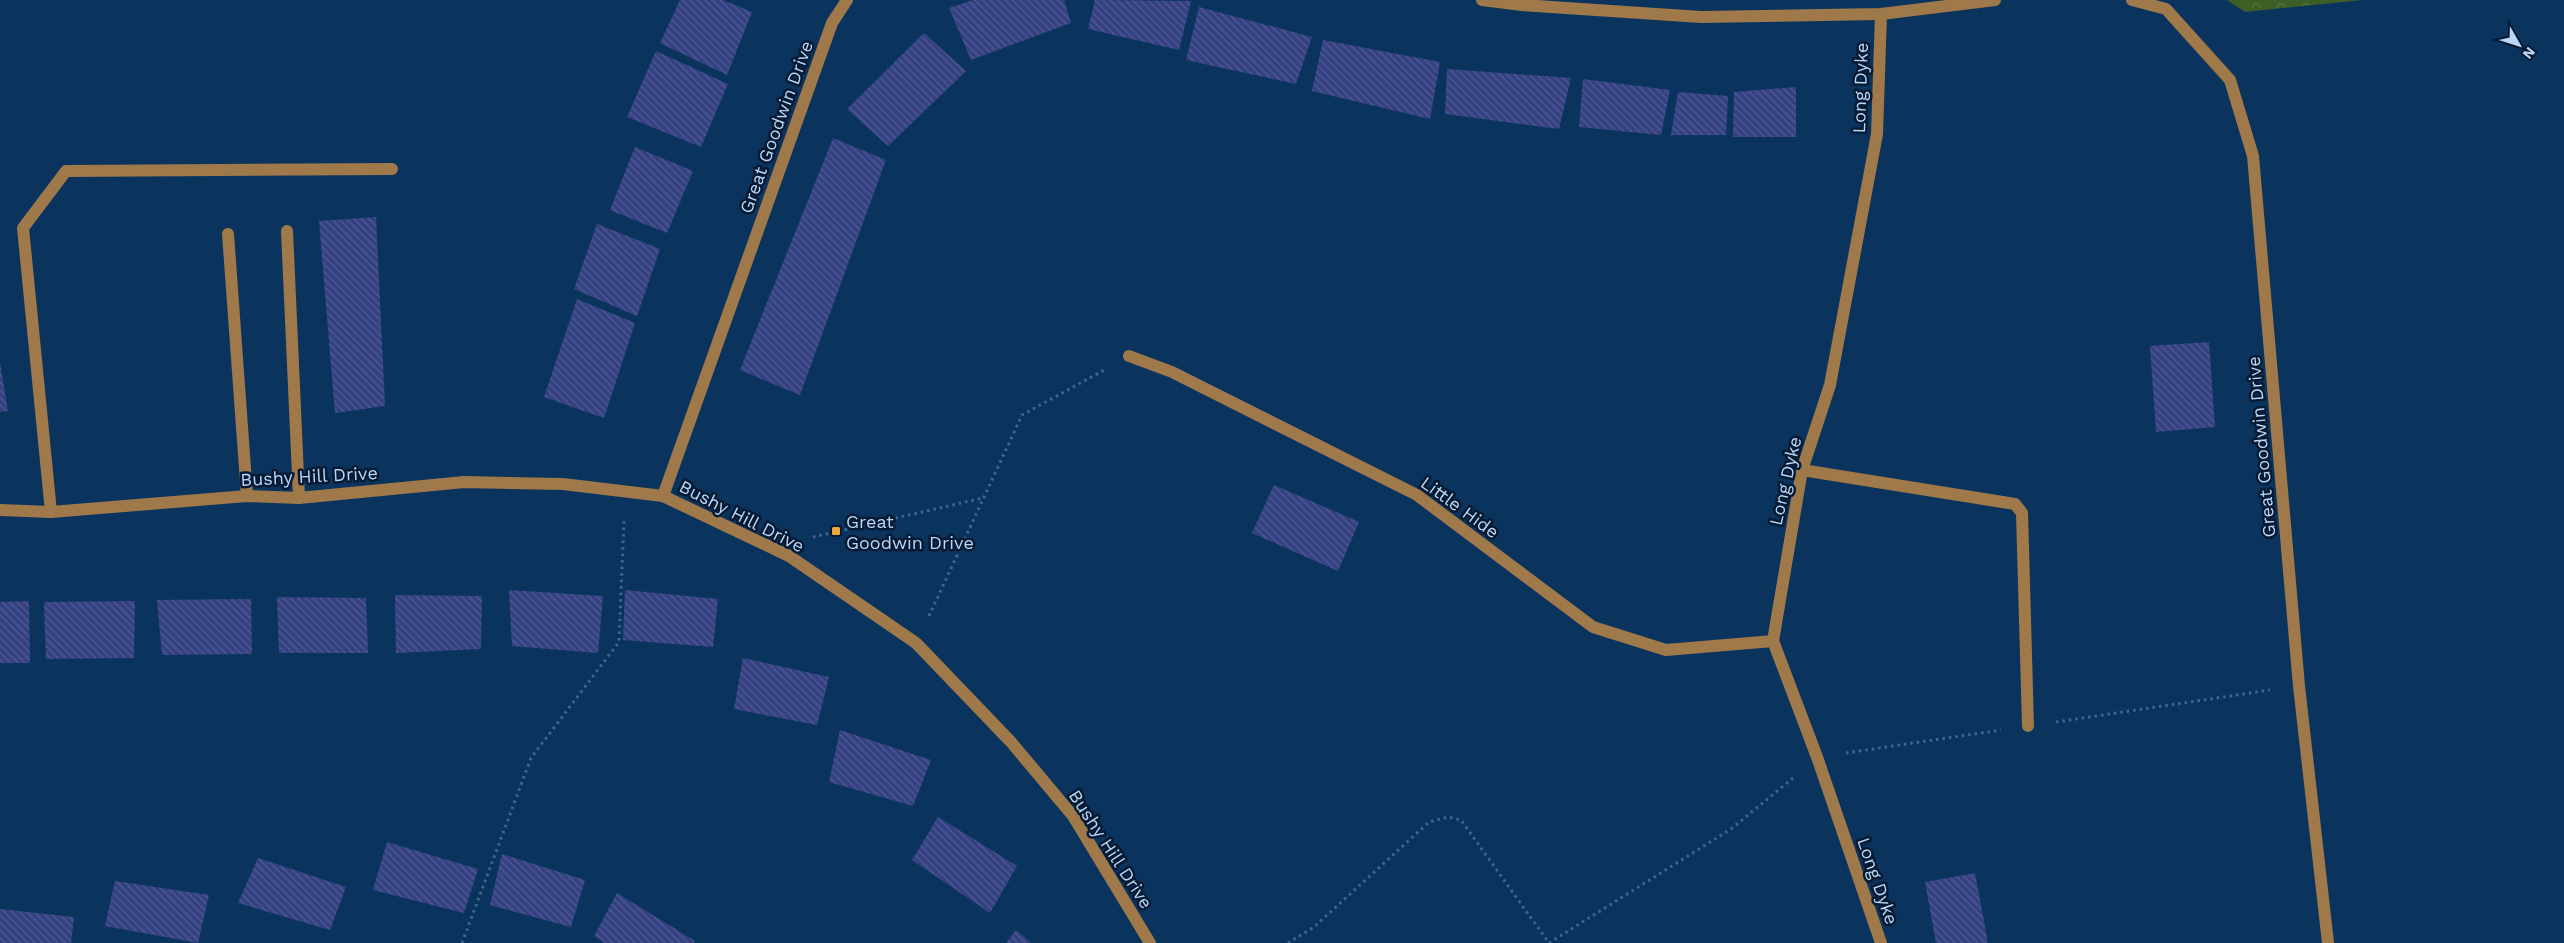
<svg xmlns="http://www.w3.org/2000/svg" width="2564" height="943" font-family="'Work Sans',sans-serif">
  <defs>
    <pattern id="forest-crowns" width="20" height="18" patternUnits="userSpaceOnUse" patternTransform="scale(1.25)"><rect width="20" height="18" fill="#3f5e25"/><path d="M2 6a3 3 0 1 1 6 0M12 15a3 3 0 1 1 6 0" fill="none" stroke="#597445"/></pattern>
    <pattern id="building-back-hatch" width="6" height="6" patternUnits="userSpaceOnUse" patternTransform="scale(1.25)"><rect width="6" height="6" fill="#354182"/><path d="M-1 5l2 2M0 0l6 6M5-1l2 2" fill="none" stroke="#505c94"/></pattern>
  </defs>
  <rect width="100%" height="100%" fill="#0a345e"/>
  <polygon fill="url(#forest-crowns)" points="2227,0 2362,0 2245,12"/>
  <g fill="url(#building-back-hatch)">
    <polygon points="680,0 723,0 752,12 727,75 660,43"/>
    <polygon points="973,0 1064,0 1071,23 971,60 949,8"/>
    <polygon points="1095,0 1191,1 1179,50 1088,29"/>
    <polygon points="1199,7 1312,37 1296,84 1186,60"/>
    <polygon points="924,33 966,71 888,146 847,109"/>
    <polygon points="1323,40 1440,62 1430,119 1312,91"/>
    <polygon points="656,51 728,84 701,147 627,117"/>
    <polygon points="1447,69 1571,78 1559,129 1445,114"/>
    <polygon points="1583,79 1670,90 1661,135 1579,127"/>
    <polygon points="1796,87 1796,137 1733,137 1734,92"/>
    <polygon points="1678,92 1728,96 1726,135 1671,135"/>
    <polygon points="833,138 886,160 800,395 740,370"/>
    <polygon points="635,147 693,171 667,233 610,210"/>
    <polygon points="376,217 385,406 335,413 319,221"/>
    <polygon points="597,224 660,249 637,316 574,289"/>
    <polygon points="577,299 635,323 604,418 544,397"/>
    <polygon points="2209,342 2215,427 2156,432 2150,346"/>
    <polygon points="0,362 8,411 0,412"/>
    <polygon points="1274,485 1359,522 1338,571 1252,533"/>
    <polygon points="509,590 603,596 598,653 512,646"/>
    <polygon points="625,590 718,599 713,647 623,640"/>
    <polygon points="395,595 482,596 481,649 396,653"/>
    <polygon points="277,597 366,598 368,653 279,653"/>
    <polygon points="251,599 252,654 162,655 157,600"/>
    <polygon points="29,601 30,663 0,663 0,602"/>
    <polygon points="135,601 134,658 46,659 44,602"/>
    <polygon points="743,658 829,677 817,725 734,709"/>
    <polygon points="840,730 931,760 913,806 829,782"/>
    <polygon points="938,817 1017,866 990,913 912,860"/>
    <polygon points="387,842 478,869 464,913 373,890"/>
    <polygon points="502,854 585,880 571,927 490,905"/>
    <polygon points="258,858 346,887 330,930 238,903"/>
    <polygon points="1975,873 1988,943 1936,943 1925,882"/>
    <polygon points="115,881 209,895 198,943 105,926"/>
    <polygon points="617,893 695,941 693,943 605,943 594,936"/>
    <polygon points="0,909 74,917 71,943 0,943"/>
    <polygon points="1016,930 1031,943 1006,943"/>
  </g>
  <g fill="none" stroke-linecap="round" stroke-linejoin="round">
    <g stroke="#42678e" stroke-width="3" stroke-dasharray="2.5 4" stroke-linecap="butt">
      <polyline points="813,537 983,498"/>
      <polyline points="929,616 1022,415 1106,369"/>
      <polyline points="2056,722 2270,690"/>
      <polyline points="1846,753 2001,730"/>
      <polyline points="462,943 531,758 619,642 624,520"/>
      <polyline points="1288,943 1314,927 1429,822 1448,817 1461,820 1549,943"/>
      <polyline points="1549,943 1731,829 1793,778"/>
    </g>
    <g stroke="#9f7949" stroke-width="12">
      <polyline points="1482,0 1522,5 1701,17 1881,14 1995,0"/>
      <polyline points="2132,0 2166,9 2230,80 2253,156 2299,686 2328,943"/>
      <polyline points="287,231 299,498"/>
      <polyline points="228,234 247,496"/>
      <polyline points="1129,356 1172,372 1417,495 1593,627 1666,650 1773,641"/>
      <polyline points="1802,470 2015,504 2022,513 2028,726"/>
      <polyline points="663,496 832,23 847,0"/>
      <polyline points="0,510 51,512 247,496 299,498 464,482 563,484 663,496 789,556 916,643 1011,742 1073,816 1150,943"/>
      <polyline points="51,512 23,228 66,171 392,169"/>
      <polyline points="1881,943 1817,757 1773,641 1802,470 1830,385 1877,134 1881,14"/>
    </g>
  </g>
  <rect fill="#efa73d" stroke="#061b33" stroke-width="2" x="831" y="526" width="10" height="10" rx="2.5"/>
  <g text-anchor="middle" dominant-baseline="central" stroke-width="5" stroke-linejoin="round" paint-order="stroke">
    <g font-size="18" fill="#bbd7f7" stroke="#061b33">
      <text transform="translate(1860 88) rotate(-88)">Long Dyke</text>
      <text transform="translate(776 127) rotate(-70)">Great Goodwin Drive</text>
      <text transform="translate(2261 447) rotate(-95)">Great Goodwin Drive</text>
      <text transform="translate(309 476) rotate(-3)">Bushy Hill Drive</text>
      <text transform="translate(1785 481) rotate(-77)">Long Dyke</text>
      <text transform="translate(1460 507) rotate(36)">Little Hide</text>
      <text transform="translate(742 516) rotate(27)">Bushy Hill Drive</text>
      <text transform="translate(1111 849) rotate(57)">Bushy Hill Drive</text>
      <text transform="translate(1878 881) rotate(71)">Long Dyke</text>
    </g>
    <g font-size="18" fill="#bbd7f7" stroke="#061b33" text-anchor="start">
      <text x="846" y="521">Great<tspan x="846" dy="21">Goodwin Drive</tspan></text>
    </g>
  </g>
  <g transform="translate(2519 45) rotate(129)" stroke="#061b33" stroke-width="4" paint-order="stroke">
  <path d="M0-4L9 19L0 12L-9 19Z" fill="#bbd7f7"/>
  <text y="-8" font-size="14" font-weight="bold" text-anchor="middle" fill="#bbd7f7">N</text>
  </g>
</svg>
